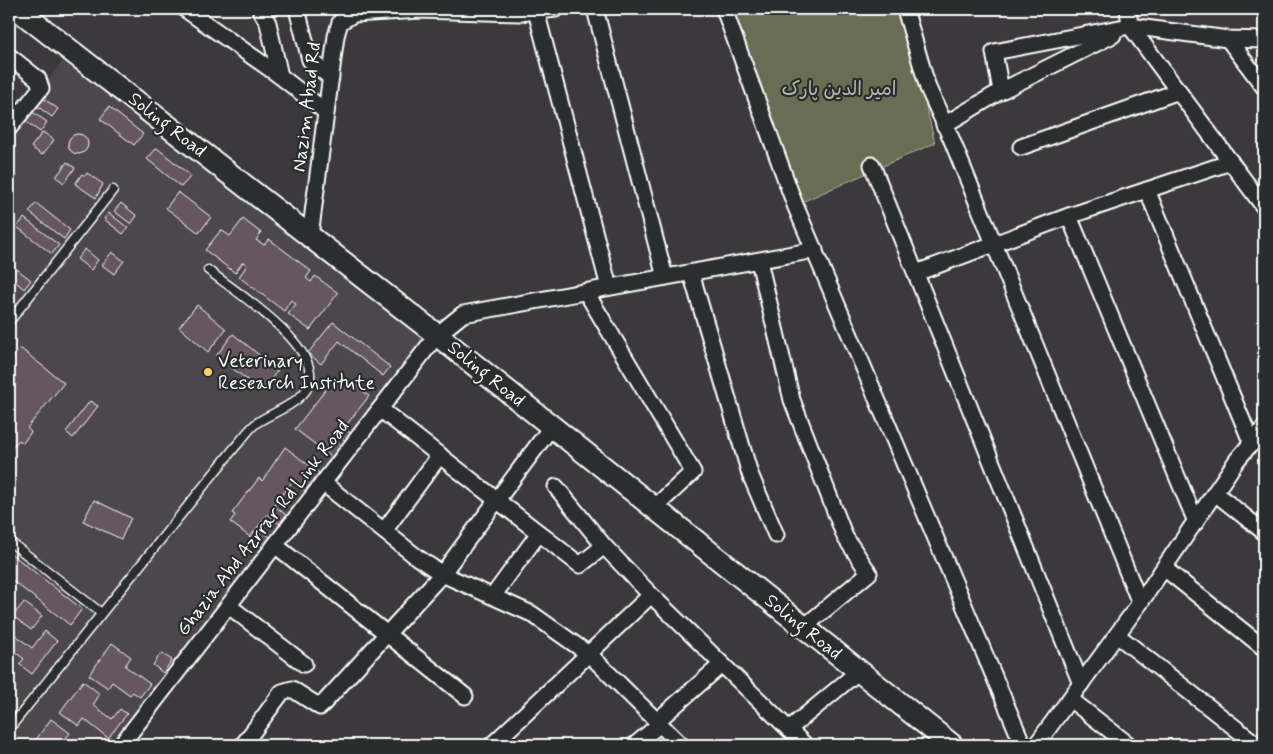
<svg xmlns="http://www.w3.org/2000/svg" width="1273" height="754" font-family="Mynerve,'Playpen Sans Arabic',sans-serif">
  <rect width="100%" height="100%" fill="#3c393d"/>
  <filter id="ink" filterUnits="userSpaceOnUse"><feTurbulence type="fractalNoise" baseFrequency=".02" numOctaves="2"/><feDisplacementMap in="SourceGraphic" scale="10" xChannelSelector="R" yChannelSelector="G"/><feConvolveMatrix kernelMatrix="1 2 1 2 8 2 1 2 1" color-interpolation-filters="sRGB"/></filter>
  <g filter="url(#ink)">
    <polygon fill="#4c464c" points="71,51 437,335 121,745 9,745 9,130"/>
    <polygon fill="#676d52" stroke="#b3b6a8" points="724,9 902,9 935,143 795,205"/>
    <g fill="#655661" stroke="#fff">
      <polygon points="43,98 58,109 52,117 37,106"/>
      <polygon points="109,107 143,134 134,145 100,119"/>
      <polygon points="31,111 47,122 40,132 24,120"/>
      <polygon points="43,132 54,140 42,155 31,147"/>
      <circle cx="78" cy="144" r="10"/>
      <polygon points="157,148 191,176 181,187 147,159"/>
      <polygon points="67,162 75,168 64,183 56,177"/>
      <polygon points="87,173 103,184 96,198 75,184 82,174 85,176"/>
      <polygon points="178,192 211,217 199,233 166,208"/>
      <polygon points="36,203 70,230 64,239 29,212"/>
      <polygon points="121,203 137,216 131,224 114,211"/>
      <polygon points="109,213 128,228 123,234 104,219"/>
      <polygon points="24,218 59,245 52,254 17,227"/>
      <polygon points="243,219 261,233 256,240 264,245 269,239 311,271 306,278 311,282 315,276 338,293 310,330 288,314 296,304 291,300 284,311 239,277 247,265 243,262 235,273 205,250 221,230 230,236"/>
      <polygon points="85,249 98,260 91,270 77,259"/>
      <polygon points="112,252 124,261 114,274 102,265"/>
      <polygon points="9,263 31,280 24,289 9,276"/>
      <polygon points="197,305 226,329 208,352 179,327"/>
      <polygon points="333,322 390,367 383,376 339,341 321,364 308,353"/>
      <polygon points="233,334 278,370 262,391 216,356"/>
      <polygon points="20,348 64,383 27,428 31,432 23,443 19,440 12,448 9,445 9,370 11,367 9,363"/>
      <polygon points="341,378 350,385 352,382 369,396 344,428 351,434 346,441 339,436 335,441 342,446 333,458 295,429 334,379 338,382"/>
      <polygon points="90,401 98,406 73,438 66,432"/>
      <polygon points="285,447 319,473 305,491 293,481 274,505 286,515 279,524 268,514 250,537 230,522 235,515 232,513 259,478 262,481"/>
      <polygon points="94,500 131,518 121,539 83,521"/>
      <polygon points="262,531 270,537 262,547 254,540"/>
      <polygon points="9,552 82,609 70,625 9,578"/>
      <polygon points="24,602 42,616 31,630 13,616"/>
      <polygon points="9,630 32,648 45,631 57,641 32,674 19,664 24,659 9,647"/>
      <polygon points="112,643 131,657 125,666 150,684 140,697 133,692 130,695 112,682 108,688 89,675"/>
      <polygon points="161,653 172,660 163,673 153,665"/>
      <polygon points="83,681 100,694 93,705 112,719 120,709 127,714 108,738 84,719 79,726 60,712"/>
      <polygon points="51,719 70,733 61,745 32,745"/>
    </g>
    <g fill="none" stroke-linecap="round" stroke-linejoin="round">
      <g stroke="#fff" stroke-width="11">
        <g id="lane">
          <polyline points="9,322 113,190"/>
          <polyline points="9,541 100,612"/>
          <path d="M 9,729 L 235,447 C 242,440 249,428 258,422 C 272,413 291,407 303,394 C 338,355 234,291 208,270"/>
        </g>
      </g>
      <g stroke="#fff" stroke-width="19">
        <g id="street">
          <polyline points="185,9 280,76"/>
          <polyline points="260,9 268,23 280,76 326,112"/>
          <polyline points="297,9 310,60 331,78"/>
          <polyline points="595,9 665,277"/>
          <polyline points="724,9 795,205 1023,745"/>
          <polyline points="905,9 928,88 951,138 1140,603"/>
          <polyline points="1128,9 1130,26 1264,207"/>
          <polyline points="536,11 609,287"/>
          <polyline points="1228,39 1264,87"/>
          <polyline points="9,56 38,79 41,88 9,128"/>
          <polyline points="1001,91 994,52 1130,26 1228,39 1264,40"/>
          <polyline points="944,125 1001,91 1113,35"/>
          <polyline points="1021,147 1179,91"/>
          <polyline points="872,165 1081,684"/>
          <polyline points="1147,190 1252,444"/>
          <polyline points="1069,216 1196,522"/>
          <polyline points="310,236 336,36 340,22 354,14 420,10 519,13 556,9"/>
          <polyline points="759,261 792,400 845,537 869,573 804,627"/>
          <polyline points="691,273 750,474 776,535"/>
          <polyline points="916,273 1069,216 1231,162"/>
          <polyline points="586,292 693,472 654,508"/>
          <polyline points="380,409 580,565 604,546"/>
          <polyline points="323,483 418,558 442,574 532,614 590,655 681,745"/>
          <polyline points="556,487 604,546 651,595 805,745"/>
          <polyline points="1215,493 1264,532"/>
          <polyline points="384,531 440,455"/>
          <polyline points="275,545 465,696"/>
          <polyline points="1164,568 1264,648"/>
          <polyline points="493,596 539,533"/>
          <polyline points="229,606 304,664"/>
          <polyline points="1117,635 1257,745"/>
          <polyline points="1070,699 1129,745"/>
          <polyline points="657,721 721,665"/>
          <polyline points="789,729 859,671"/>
          <polyline points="121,745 437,335 463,314 815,250"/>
          <polyline points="243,745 282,692 292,689 320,707 442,574 552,426"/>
          <polyline points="492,745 651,595"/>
          <polyline points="635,745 660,724"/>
          <polyline points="1036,745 1140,603 1237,460 1264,428"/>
        </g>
      </g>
      <g stroke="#fff" stroke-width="25">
        <polyline id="secondary" points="17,9 437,335 952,745"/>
      </g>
      <use href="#lane" stroke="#2a2d2e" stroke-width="8"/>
      <use href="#street" stroke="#2a2d2e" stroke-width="15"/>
      <use href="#secondary" stroke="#2a2d2e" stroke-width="21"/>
    </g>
  </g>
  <circle fill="#ffd166" stroke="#2a2d2e" stroke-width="2" cx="208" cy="372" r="5"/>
  <g text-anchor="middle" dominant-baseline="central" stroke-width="4.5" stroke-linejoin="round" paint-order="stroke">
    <g font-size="19" fill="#b3b6a8" stroke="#2a2d2e">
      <text x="839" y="89">امیر الدین پارک</text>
    </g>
    <g font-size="19" fill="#fff" stroke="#2a2d2e">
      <text transform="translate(307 107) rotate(-83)">Nazim Abad Rd</text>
      <text transform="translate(167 125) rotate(38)">Soling Road</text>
      <text transform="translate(486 374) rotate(39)">Soling Road</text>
      <text transform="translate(263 528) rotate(-52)">Ghazia Abd Azrrar Rd Link Road</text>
      <text transform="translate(803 627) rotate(39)">Soling Road</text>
    </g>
    <g font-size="19" fill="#fff" stroke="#2a2d2e" text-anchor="start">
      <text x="218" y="361">Veterinary<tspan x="218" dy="22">Research Institute</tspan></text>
    </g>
  </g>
  <rect width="1273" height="754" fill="none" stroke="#2a2d2e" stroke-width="30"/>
  <rect x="15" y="15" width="1243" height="724" fill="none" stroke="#fff" stroke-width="2" filter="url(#ink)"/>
</svg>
